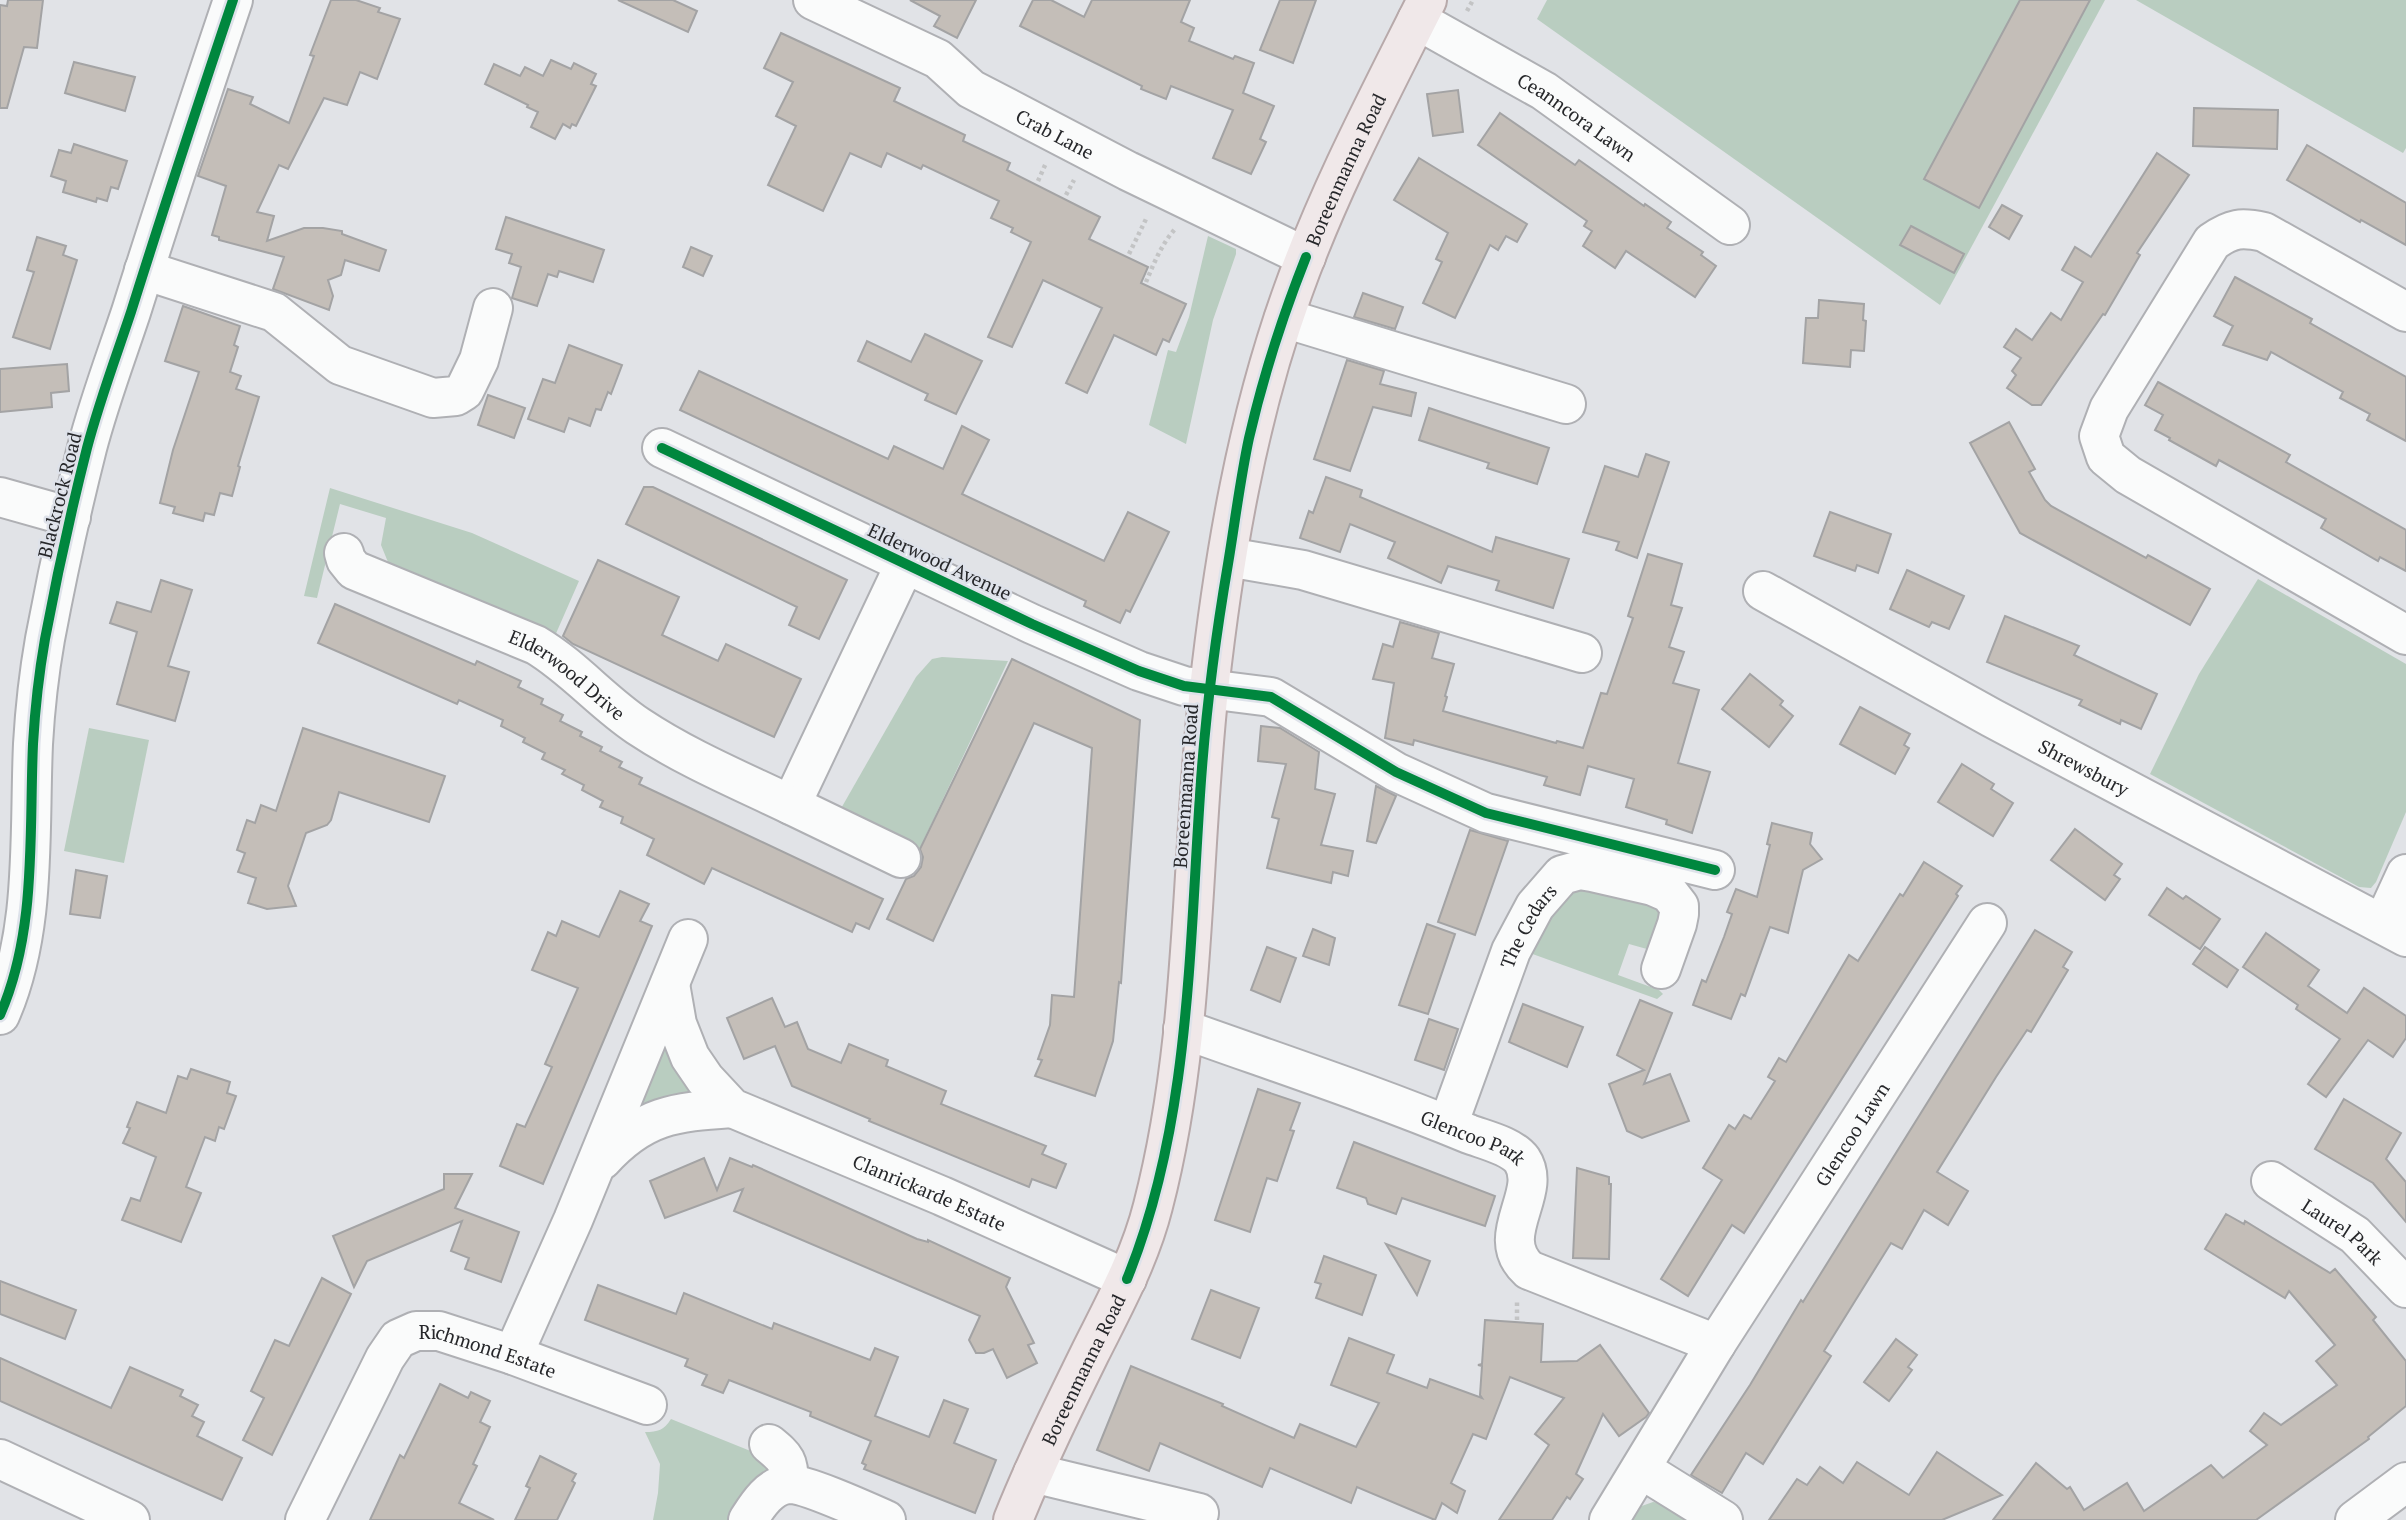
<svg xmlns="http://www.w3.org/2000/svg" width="2406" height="1520" font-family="'PT Serif',serif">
  <rect width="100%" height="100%" fill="#e1e3e7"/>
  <g fill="#b9cdc0">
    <polygon points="1547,0 2105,0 1940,305 1537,19"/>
    <polygon points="2136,0 2406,0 2406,148 2403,153"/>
    <polygon points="1208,236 1236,249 1236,254 1213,320 1186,444 1149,425 1168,350 1176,352 1189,317"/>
    <polygon points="330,488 472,533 579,581 554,638 390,567 381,545 386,518 340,504 317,598 304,596"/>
    <polygon points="2258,579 2406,664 2406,812 2376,882 2371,888 2359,887 2150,774 2199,674"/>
    <polygon points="942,657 1008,661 919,850 839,812 916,677 932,659"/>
    <polygon points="89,728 149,740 124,863 64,851"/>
    <polygon points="1580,884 1653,901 1664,912 1654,951 1629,944 1618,975 1659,990 1663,994 1657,999 1527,952 1533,934"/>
    <polygon points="667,1039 702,1092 642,1111 638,1104"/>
    <path d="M 671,1419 L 758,1454 L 773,1466 L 735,1520 L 653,1520 L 658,1493 L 660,1464 L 645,1432 C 658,1432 664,1430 671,1419 Z"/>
    <polygon points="1653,1502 1667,1504 1701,1520 1628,1520 1639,1507"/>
  </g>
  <g fill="#c4beb8" stroke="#a3a3a4" stroke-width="2">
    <polygon points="8,0 43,0 37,48 24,47 7,108 0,108 0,5 7,6"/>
    <polygon points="331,0 356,0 380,8 378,12 400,19 377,79 360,72 347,105 324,98 288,169 279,165 257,212 274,216 267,241 304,228 323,228 342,231 342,234 386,250 379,271 345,260 341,275 328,280 333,296 329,310 273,289 284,257 219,240 219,237 212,235 226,186 198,176 228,89 253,97 250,104 289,123 314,56 310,55"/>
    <polygon points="618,0 673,0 697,11 688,32"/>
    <polygon points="910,0 976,0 957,38 934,26 940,16"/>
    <polygon points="1033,0 1051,0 1084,17 1092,0 1190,0 1181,22 1194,28 1189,41 1233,59 1235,56 1254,63 1243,93 1274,106 1260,139 1266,142 1251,174 1213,158 1233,110 1171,86 1166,99 1141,89 1142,86 1020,26"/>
    <polygon points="1280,0 1316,0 1293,63 1260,50"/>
    <polygon points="2020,0 2090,0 1979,208 1924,179"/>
    <polygon points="781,33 900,88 894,101 965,135 963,141 1010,163 1007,170 1100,217 1089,239 1148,267 1141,283 1186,304 1169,342 1163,339 1156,355 1114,335 1087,393 1066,383 1102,308 1043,280 1012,347 988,337 1031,242 1011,232 1013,228 991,218 999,201 923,165 921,169 887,153 881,167 850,153 823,211 768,185 796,126 776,116 793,82 764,68"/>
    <polygon points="551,60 571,69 574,63 596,74 591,84 596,86 576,126 572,124 570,128 563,124 555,139 531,127 538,112 527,107 528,105 485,84 494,64 520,76 525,67 543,76"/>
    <polygon points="74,62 135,77 125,111 65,93"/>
    <polygon points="1458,90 1463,132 1433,136 1427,94"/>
    <polygon points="2194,108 2278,110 2277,149 2193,146"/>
    <polygon points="1500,113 1575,165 1579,160 1644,206 1645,204 1671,222 1667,228 1703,252 1701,255 1716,266 1695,297 1626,251 1615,268 1583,246 1592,231 1584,226 1587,221 1478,145"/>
    <polygon points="74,144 127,161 118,189 111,187 107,201 97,198 96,202 63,192 66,181 51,176 59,150 71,153"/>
    <polygon points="2307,145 2406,203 2406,245 2361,220 2360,222 2287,180"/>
    <polygon points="2157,153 2189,175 2137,253 2140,255 2105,315 2103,314 2041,405 2032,405 2007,388 2016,375 2012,371 2021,358 2004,347 2016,329 2032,340 2051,313 2061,320 2083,282 2062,270 2075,247 2091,257"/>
    <polygon points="1419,158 1527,224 1517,242 1506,236 1498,250 1490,245 1455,318 1423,303 1442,262 1436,259 1448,233 1394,200"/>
    <polygon points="2002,205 2022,216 2009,239 1989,227"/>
    <polygon points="506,217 604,250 593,282 559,271 557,277 548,274 537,306 512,298 521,267 509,263 512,254 496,249"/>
    <polygon points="1911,226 1964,254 1954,273 1900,245"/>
    <polygon points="37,237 66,246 63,255 77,260 50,349 13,337 34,272 27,270"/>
    <polygon points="691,247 712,256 703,276 683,267"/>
    <polygon points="2235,277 2312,319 2310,323 2406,377 2406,441 2367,420 2370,414 2340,398 2343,392 2271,352 2267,360 2223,345 2233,326 2214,316"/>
    <polygon points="1363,293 1403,307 1395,329 1354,317"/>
    <polygon points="1819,300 1864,304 1863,320 1866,321 1864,351 1851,350 1850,367 1803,363 1806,318 1818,318"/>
    <polygon points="183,306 240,326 234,345 238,347 230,372 241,376 236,389 259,397 238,466 240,467 232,496 220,493 214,515 205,513 203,521 173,513 175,507 160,503 173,450 199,372 165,361"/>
    <polygon points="925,334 982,361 956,414 925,400 928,394 858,361 867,341 911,362"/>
    <polygon points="569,345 622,365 611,394 608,392 601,410 596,409 590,426 569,418 564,432 528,419 543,379 555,383"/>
    <polygon points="1347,360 1384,371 1380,384 1416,393 1411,416 1373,407 1350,471 1314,459"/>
    <polygon points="67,364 69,391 51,393 52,407 0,412 0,369"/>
    <polygon points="699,371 888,459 894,446 943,469 962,426 989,440 962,494 1104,561 1128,512 1169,532 1130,612 1126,610 1120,623 1084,606 1086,601 680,410"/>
    <polygon points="2158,382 2290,455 2286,462 2406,530 2406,571 2380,557 2378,561 2321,528 2326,519 2219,460 2216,466 2169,440 2170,438 2155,430 2163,415 2145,405"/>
    <polygon points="488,395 525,408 514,438 478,425"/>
    <polygon points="1429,408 1549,448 1537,484 1487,468 1489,463 1419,440"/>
    <polygon points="2009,422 2035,469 2029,472 2045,500 2051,506 2146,558 2148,555 2210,589 2190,625 2020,533 1970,443"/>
    <polygon points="1646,454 1669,462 1637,558 1616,550 1619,542 1583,532 1605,466 1638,477"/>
    <polygon points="1326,477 1362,490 1360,497 1492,552 1496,537 1569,559 1553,608 1496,590 1499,581 1448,566 1441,583 1388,558 1395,542 1350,524 1340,552 1300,538 1309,511 1313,513"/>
    <polygon points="644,487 653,487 847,580 819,639 789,625 797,607 626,524"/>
    <polygon points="1830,512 1891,534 1878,573 1857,565 1855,571 1814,556"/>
    <polygon points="1648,554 1682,564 1671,605 1682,608 1669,647 1684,652 1673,683 1699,690 1678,763 1710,772 1692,833 1666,824 1667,820 1626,807 1634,779 1588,766 1580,795 1544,785 1547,777 1414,740 1413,745 1385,738 1394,683 1373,679 1383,644 1393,647 1400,622 1439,633 1432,658 1454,664 1445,696 1447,697 1443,711 1556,743 1557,741 1583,748 1601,693 1607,694 1633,618 1628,616"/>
    <polygon points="598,560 679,597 662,635 718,661 726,644 801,679 774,737 573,644 563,636"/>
    <polygon points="1907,570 1964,596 1949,629 1932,622 1929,627 1890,609"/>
    <polygon points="161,580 192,590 168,666 189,672 175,721 117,704 137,632 110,623 117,602 151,612"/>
    <polygon points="335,604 475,665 477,661 521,681 518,687 543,699 541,704 563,715 560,721 582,732 580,736 602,747 600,751 622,762 619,767 642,778 639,784 883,899 869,929 856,923 852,932 712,868 704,884 647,855 654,839 621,823 623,817 600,807 603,801 582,790 584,785 562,774 565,770 542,759 545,753 523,742 525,738 501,726 503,720 459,700 457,704 318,643"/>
    <polygon points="2005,616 2079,646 2074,655 2157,694 2141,729 2121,720 2120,724 2079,705 2082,700 1987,662"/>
    <polygon points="1012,659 1140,720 1121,983 1119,982 1113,1041 1095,1096 1035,1076 1042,1060 1038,1059 1050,1025 1052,995 1074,997 1092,748 1034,723 933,941 887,919 906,879 914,876 921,867 923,857 920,849"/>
    <polygon points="1750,674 1783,701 1780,705 1793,716 1769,747 1722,709"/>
    <polygon points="1860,707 1910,734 1904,745 1909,748 1895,774 1840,744"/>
    <polygon points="1261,726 1280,728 1319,752 1315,789 1335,794 1321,845 1353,851 1348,876 1333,872 1331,883 1267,868 1279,819 1272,817 1286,764 1258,761"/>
    <polygon points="303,728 445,776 429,822 339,792 331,820 327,825 306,833 288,886 296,906 267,909 248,903 256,878 238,872 245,853 237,850 247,820 255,823 261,805 276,811"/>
    <polygon points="1962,764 1994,784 1991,789 2013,803 1993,836 1938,802"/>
    <polygon points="1376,786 1396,796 1376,843 1367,841"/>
    <polygon points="1772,823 1812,833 1810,844 1822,859 1803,870 1788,933 1770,927 1745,996 1741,994 1731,1019 1693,1005 1702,980 1706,982 1724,937 1732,914 1727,912 1736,889 1757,897 1770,845 1767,844"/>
    <polygon points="2075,829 2122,864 2114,875 2120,879 2105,900 2051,860"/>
    <polygon points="1470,830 1508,841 1475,935 1438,922"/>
    <polygon points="1924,862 1962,886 1956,894 1958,896 1744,1233 1732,1225 1688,1296 1661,1279 1722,1180 1703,1168 1729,1125 1735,1129 1744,1115 1751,1119 1775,1081 1768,1077 1779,1058 1786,1062 1849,955 1858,961 1900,894 1903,896"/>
    <polygon points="76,870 107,876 100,918 70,914"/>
    <polygon points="2167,888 2183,899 2186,896 2220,919 2200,949 2149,915"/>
    <polygon points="620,891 649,904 640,921 652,926 543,1184 500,1166 517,1124 525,1127 552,1067 545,1064 578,988 532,970 548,932 556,936 562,921 599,937"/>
    <polygon points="1427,924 1455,934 1428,1014 1399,1005"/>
    <polygon points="1313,929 1335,938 1329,965 1303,956"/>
    <polygon points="2035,930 2072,952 2063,967 2068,970 2031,1032 2027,1030 1996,1077 1937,1172 1968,1191 1948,1225 1924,1210 1902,1249 1891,1243 1824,1351 1831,1356 1763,1464 1746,1453 1722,1493 1691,1475 1750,1385 1801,1300 1803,1302"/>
    <polygon points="2266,933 2319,970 2308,986 2347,1013 2364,988 2406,1016 2406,1038 2393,1057 2368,1040 2326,1097 2308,1084 2340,1039 2296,1009 2298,1005 2243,967"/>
    <polygon points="1267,947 1296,958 1280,1002 1251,990"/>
    <polygon points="2205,947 2238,970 2227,987 2193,964"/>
    <polygon points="772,998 785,1027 797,1022 808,1049 841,1063 849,1044 888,1060 886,1066 946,1091 941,1104 1046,1146 1042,1154 1066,1164 1056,1188 1032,1179 1029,1187 869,1121 870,1119 792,1086 775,1046 744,1059 727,1018"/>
    <polygon points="1640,1000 1672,1013 1644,1084 1670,1074 1689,1121 1642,1138 1627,1131 1609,1084 1644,1070 1617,1055"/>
    <polygon points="1523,1004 1583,1027 1567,1067 1509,1042"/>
    <polygon points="1429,1019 1458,1029 1444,1070 1415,1060"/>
    <polygon points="191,1069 230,1082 227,1093 236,1096 224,1129 219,1127 215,1141 205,1137 186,1187 201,1193 181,1242 122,1220 131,1198 140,1201 156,1157 123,1143 130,1128 127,1127 137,1102 166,1113 178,1076 187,1079"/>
    <polygon points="1258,1089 1300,1103 1290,1130 1294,1131 1277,1181 1267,1178 1250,1232 1215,1220"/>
    <polygon points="2344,1099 2401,1133 2386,1159 2406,1182 2406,1222 2373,1183 2315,1149"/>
    <polygon points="1354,1142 1495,1196 1485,1226 1402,1198 1396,1214 1368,1204 1366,1198 1337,1188"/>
    <polygon points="704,1158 717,1190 730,1158 752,1167 753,1165 917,1239 928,1242 928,1240 1010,1278 1006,1287 1034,1343 1028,1345 1037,1363 1007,1378 993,1349 984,1353 976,1353 969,1340 980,1316 734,1211 743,1189 665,1218 650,1181"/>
    <polygon points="1577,1168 1609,1177 1609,1184 1611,1184 1609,1259 1573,1258"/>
    <polygon points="444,1174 472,1174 455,1208 519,1232 501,1282 465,1269 469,1258 451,1251 462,1221 367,1261 354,1287 333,1236 444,1189"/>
    <polygon points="2226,1214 2244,1224 2245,1221 2330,1273 2335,1269 2376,1317 2373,1320 2406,1361 2406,1406 2368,1437 2369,1439 2256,1520 1993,1520 2036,1463 2067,1489 2070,1487 2084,1510 2127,1483 2144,1511 2211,1465 2223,1478 2267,1445 2250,1431 2264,1413 2281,1425 2337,1385 2316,1361 2335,1345 2289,1291 2285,1298 2205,1249"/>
    <polygon points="1386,1244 1430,1261 1417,1295"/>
    <polygon points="1324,1256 1376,1275 1362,1315 1316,1298 1321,1284 1315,1282"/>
    <polygon points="322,1278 351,1294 272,1455 243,1440 264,1398 251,1391 275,1340 289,1346"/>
    <polygon points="0,1281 76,1310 65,1339 0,1314"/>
    <polygon points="598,1285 676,1314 684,1293 772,1329 774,1323 870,1360 875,1348 898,1357 875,1416 929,1437 944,1400 968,1409 954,1443 996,1460 975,1513 864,1469 866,1465 862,1463 871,1441 810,1416 811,1412 729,1380 723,1393 702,1385 707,1375 685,1366 688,1359 585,1320"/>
    <polygon points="1211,1290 1259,1308 1240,1358 1192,1339"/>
    <polygon points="1485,1320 1543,1324 1541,1362 1577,1361 1600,1345 1649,1413 1646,1417 1619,1436 1603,1414 1576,1474 1583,1479 1570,1499 1567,1497 1552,1520 1499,1520 1549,1445 1535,1434 1564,1398 1510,1377 1486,1439 1473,1434 1451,1483 1465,1491 1457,1513 1442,1503 1435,1520 1357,1487 1351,1503 1270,1468 1262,1487 1160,1443 1149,1471 1097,1450 1131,1366 1223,1404 1222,1406 1294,1438 1300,1424 1356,1447 1379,1403 1331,1385 1349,1338 1394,1355 1387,1373 1427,1388 1430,1379 1482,1398 1480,1395 1482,1366 1478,1365 1482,1364"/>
    <polygon points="1896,1339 1917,1355 1908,1367 1912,1370 1889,1401 1864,1382"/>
    <polygon points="0,1358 111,1408 130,1367 183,1390 180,1396 198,1405 192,1416 204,1422 197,1436 242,1458 222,1500 0,1401"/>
    <polygon points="440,1384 468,1398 471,1392 490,1401 480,1422 490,1427 473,1464 477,1466 459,1503 494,1520 370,1520 400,1455 404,1458"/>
    <polygon points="1937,1452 2002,1495 1942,1520 1769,1520 1797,1479 1807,1485 1820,1467 1843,1483 1857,1462 1909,1495"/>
    <polygon points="540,1456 576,1474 572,1481 575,1483 557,1520 515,1520 530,1488 526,1486"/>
  </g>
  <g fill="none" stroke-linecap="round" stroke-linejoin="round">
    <g stroke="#afb0b4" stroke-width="42">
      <g id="minor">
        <path id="s1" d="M 813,0 L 938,59 L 971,89 L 1128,171 L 1306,257"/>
        <path id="s2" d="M 1417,20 L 1544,91 L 1730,225"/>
        <polyline points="144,270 274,312 340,365 433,398 456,396 464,391 479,360 493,308"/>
        <path d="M 2406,312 L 2264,232 C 2241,227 2232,228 2212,242 L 2109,409 L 2099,436 L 2106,457 L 2128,475 L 2406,635"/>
        <polyline points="1284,318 1566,404"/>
        <polyline points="662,448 1032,624 1139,671 1184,686 1271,697 1396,772 1486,813 1715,870"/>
        <polyline points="0,497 71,517"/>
        <path id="s3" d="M 344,553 L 346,560 L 354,570 L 536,645 C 573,667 602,702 638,726 C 686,758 739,780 791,805 L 905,564"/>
        <polyline points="1228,560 1245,560 1303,570 1582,653"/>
        <path id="s4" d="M 1763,591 L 1992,718 L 2406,937"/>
        <polyline points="791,805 901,858"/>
        <polyline points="2383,924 2406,874"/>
        <path id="s5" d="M 670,984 L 677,1024 L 690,1057 L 705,1079 L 732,1108 L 942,1196 L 1127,1279"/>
        <path d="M 0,1015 C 37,931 29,834 33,744 C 35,709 39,673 45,639 C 57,575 71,511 87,448 C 99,402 116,357 131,312 C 164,207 198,104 233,0"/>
        <path id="s6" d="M 1183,1029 C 1278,1063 1375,1095 1469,1134 C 1485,1140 1512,1146 1522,1160 C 1544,1193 1491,1236 1529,1270 L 1716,1344 L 1609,1520"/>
        <path id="s7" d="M 1448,1125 L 1511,951 L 1535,906 L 1562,875 L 1580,870 L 1592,872 L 1653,886 L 1669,893 L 1679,906 L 1679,914 L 1677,924 L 1661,969"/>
        <path d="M 602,1160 C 643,1115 674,1112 732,1108"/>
        <path id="s8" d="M 2271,1181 L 2355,1235 L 2406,1288"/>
        <path id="s9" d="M 1716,1344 L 1987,923"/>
        <polyline points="513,1355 573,1220 688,939"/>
        <path d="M 769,1444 C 786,1458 789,1461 789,1484"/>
        <polyline points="0,1459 130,1520"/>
        <polyline points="1641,1469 1723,1520"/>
        <polyline points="1033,1473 1199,1513"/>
        <path id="s10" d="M 305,1520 L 385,1358 L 398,1339 L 416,1331 L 439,1331 L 513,1355 L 647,1405"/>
        <path d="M 748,1520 C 757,1506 769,1486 788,1484 C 804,1483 868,1512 886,1520"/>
        <polyline points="2355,1520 2406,1482"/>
      </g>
    </g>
    <g stroke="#b7a9aa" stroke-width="42">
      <g id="major">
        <path id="s11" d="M 1013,1520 C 1036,1463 1063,1408 1090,1353 C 1114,1305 1140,1258 1153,1206 C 1197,1037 1190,861 1209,689 C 1224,555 1247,419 1293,291 C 1329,190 1379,96 1427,0"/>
      </g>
    </g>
    <g stroke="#c3c4c5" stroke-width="4.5" stroke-dasharray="3.5 3.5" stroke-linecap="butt">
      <polyline points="1467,11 1473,0"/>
      <polyline points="1038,181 1046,163"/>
      <polyline points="1066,195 1074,180"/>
      <polyline points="1129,254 1147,217"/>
      <path d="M 1146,282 C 1154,263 1162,243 1176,228"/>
      <polyline points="1517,1320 1517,1300"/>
    </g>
    <use href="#minor" stroke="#fafbfb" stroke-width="38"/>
    <use href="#major" stroke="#f0e8e9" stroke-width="38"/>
    <g stroke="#dee2ea" stroke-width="15">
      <g id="cycleway">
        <polyline points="662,448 1032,624 1139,671 1184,686 1271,697 1396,772 1486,813 1715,870"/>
        <path d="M 0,1015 C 37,931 29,834 33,744 C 35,709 39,673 45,639 C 57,575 71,511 87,448 C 99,402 116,357 131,312 C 164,207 198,104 233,0"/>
        <path d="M 1127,1279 C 1189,1127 1189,957 1200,795 C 1205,717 1215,640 1228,564 C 1235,522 1240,480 1249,438 C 1263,377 1283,315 1306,257"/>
      </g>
    </g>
    <use href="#cycleway" stroke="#00873e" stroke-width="10"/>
  </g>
  <g text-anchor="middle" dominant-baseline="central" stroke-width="5" stroke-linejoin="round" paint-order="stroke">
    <g font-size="19" fill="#26272a" stroke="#dee2ea">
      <text stroke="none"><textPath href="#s2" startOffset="187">Ceanncora Lawn</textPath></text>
      <text stroke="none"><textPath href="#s1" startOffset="278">Crab Lane</textPath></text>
      <text stroke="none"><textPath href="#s11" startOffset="1405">Boreenmanna Road</textPath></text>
      <text transform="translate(59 495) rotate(-76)">Blackrock Road</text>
      <text transform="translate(940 561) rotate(25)">Elderwood Avenue</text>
      <text stroke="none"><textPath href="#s3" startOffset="259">Elderwood Drive</textPath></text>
      <text stroke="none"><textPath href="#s4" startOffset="366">Shrewsbury</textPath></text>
      <text transform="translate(1185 786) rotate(-86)">Boreenmanna Road</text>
      <text stroke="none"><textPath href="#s7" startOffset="215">The Cedars</textPath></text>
      <text stroke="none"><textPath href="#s9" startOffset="250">Glencoo Lawn</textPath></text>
      <text stroke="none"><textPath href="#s6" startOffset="310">Glencoo Park</textPath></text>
      <text stroke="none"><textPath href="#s5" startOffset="357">Clanrickarde Estate</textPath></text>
      <text stroke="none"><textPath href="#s8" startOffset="88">Laurel Park</textPath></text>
      <text stroke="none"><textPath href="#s10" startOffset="298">Richmond Estate</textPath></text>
      <text stroke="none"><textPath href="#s11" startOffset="166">Boreenmanna Road</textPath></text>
    </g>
  </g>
</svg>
